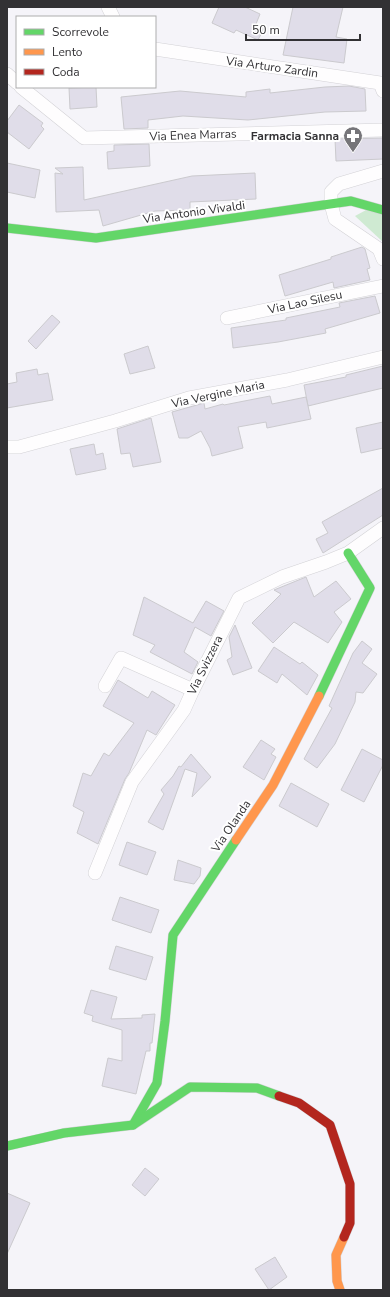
<svg xmlns="http://www.w3.org/2000/svg" width="390" height="1297" font-family="'Nunito Sans',sans-serif">
  <rect width="100%" height="100%" fill="#f5f4f9"/>
  <polygon fill="#cfead2" points="368,209 383,213 383,242 355,216"/>
  <g fill="#e0dde9" stroke="#cbcace">
    <polygon points="219,7 245,7 260,14 256,24 264,28 258,40 236,30 234,33 212,23"/>
    <polygon points="293,7 343,7 336,37 347,39 344,63 283,55"/>
    <polygon points="349,86 365,89 366,111 325,112 248,120 183,116 148,120 148,128 124,129 121,97 180,91 246,97 246,92 270,89 270,93 325,87"/>
    <polygon points="96,87 97,107 70,109 69,88"/>
    <polygon points="19,105 43,123 41,126 44,129 29,149 7,132 7,121"/>
    <polygon points="383,138 383,159 336,161 335,139"/>
    <polygon points="149,144 150,166 108,169 107,152 114,151 114,145"/>
    <polygon points="7,163 40,170 35,198 7,192"/>
    <polygon points="83,167 84,200 192,176 255,173 256,199 190,202 190,210 155,211 103,226 99,210 56,212 55,173 63,174 55,168"/>
    <polygon points="362,247 365,249 370,268 367,269 370,280 334,288 333,282 285,296 279,275 331,259 331,257"/>
    <polygon points="375,296 380,313 325,329 326,333 278,342 233,348 231,328 286,320 286,318 340,307 339,303"/>
    <polygon points="52,315 60,322 36,349 28,341"/>
    <polygon points="148,346 155,368 130,374 124,354"/>
    <polygon points="383,366 383,388 308,406 304,385 346,377 346,375"/>
    <polygon points="37,369 38,375 48,373 53,400 7,408 7,384 17,382 16,373"/>
    <polygon points="270,396 272,404 306,397 311,419 267,428 266,422 238,427 243,448 212,456 210,448 201,431 188,438 179,438 172,412 204,403 205,409 223,404 224,405"/>
    <polygon points="151,418 161,462 133,467 130,453 121,454 117,429"/>
    <polygon points="383,422 383,448 361,453 356,428"/>
    <polygon points="94,444 96,455 103,453 106,469 76,475 70,449"/>
    <polygon points="383,488 383,515 323,553 316,539 328,533 322,522"/>
    <polygon points="306,577 314,597 336,581 351,599 334,612 342,622 328,643 294,622 273,643 252,623 281,594 274,590"/>
    <polygon points="144,597 193,623 206,601 224,611 211,636 195,627 184,652 198,662 192,674 150,652 155,645 133,635"/>
    <polygon points="235,625 252,668 233,675 227,660 232,657 229,637"/>
    <polygon points="362,641 372,649 362,663 377,674 363,693 356,692 355,702 335,744 317,768 304,759 332,708 329,706 353,653"/>
    <polygon points="274,647 300,664 302,662 318,675 307,695 282,674 277,683 258,671"/>
    <polygon points="118,680 148,698 152,691 175,705 156,735 147,730 129,773 125,779 98,844 77,833 84,812 73,806 83,773 91,776 104,753 109,756 134,723 103,706"/>
    <polygon points="261,740 275,749 271,754 276,757 264,780 243,767"/>
    <polygon points="362,749 383,760 383,765 364,802 341,790"/>
    <polygon points="191,754 211,777 192,797 197,773 185,769 163,830 148,822 164,794 161,790 173,776 179,766 181,767"/>
    <polygon points="291,783 329,804 317,827 279,806"/>
    <polygon points="127,842 156,852 147,875 119,865"/>
    <polygon points="178,860 201,868 200,876 194,884 174,880"/>
    <polygon points="120,897 159,910 151,933 112,920"/>
    <polygon points="116,946 153,957 146,980 109,969"/>
    <polygon points="91,990 117,997 111,1019 142,1018 142,1015 155,1014 152,1043 150,1043 150,1051 146,1051 136,1094 102,1086 108,1058 122,1061 122,1030 92,1021 93,1016 84,1013"/>
    <polygon points="145,1168 159,1179 145,1196 132,1185"/>
    <polygon points="7,1193 30,1203 7,1254"/>
    <polygon points="275,1257 287,1277 269,1290 255,1269"/>
  </g>
  <g fill="none" stroke-linecap="round" stroke-linejoin="round">
    <g stroke="#d3d2d6" stroke-width="14">
      <g id="street">
        <polyline points="108,7 113,17"/>
        <polyline points="155,49 380,83 383,91"/>
        <polyline points="7,74 17,83"/>
        <polyline points="21,87 84,138 383,130"/>
        <polyline points="383,171 339,184 331,192 331,204 335,219 379,249 383,259"/>
        <polyline points="227,318 383,286"/>
        <polyline points="7,447 19,447 115,421 189,398 287,380 383,357"/>
        <polyline points="105,686 121,658 193,690"/>
        <polyline points="95,873 132,782 184,710 193,690 239,598 282,577 326,562 348,553 383,528"/>
      </g>
    </g>
    <g stroke="#d3d2d6" stroke-width="10">
      <g id="fast">
        <polyline points="7,228 96,238 351,201 383,210"/>
        <polyline points="319,696 370,588 348,553"/>
        <polyline points="133,1125 157,1083 165,1021 173,935 236,840"/>
        <polyline points="7,1146 64,1133 133,1125 190,1087 257,1088 279,1096"/>
      </g>
    </g>
    <g stroke="#d3d2d6" stroke-width="10">
      <g id="slow">
        <polyline points="236,840 273,785 319,696"/>
        <polyline points="340,1290 337,1281 336,1255 344,1237"/>
      </g>
    </g>
    <g stroke="#d3d2d6" stroke-width="10">
      <polyline id="jam" points="279,1096 299,1103 330,1125 350,1184 350,1223 344,1237"/>
    </g>
    <use href="#street" stroke="#fefdfe" stroke-width="13"/>
    <use href="#fast" stroke="#63d668" stroke-width="9"/>
    <use href="#slow" stroke="#ff974d" stroke-width="9"/>
    <use href="#jam" stroke="#b3261e" stroke-width="9"/>
  </g>
  <defs>
    <g id="pharmacy-pin" transform="scale(1)"><path d="M0 17L-7.5 6A9.5 9.5 0 1 1 7.5 6Z" fill="#767579" stroke="#fff"/><path d="M-2-6h4v4h4v4h-4v4h-4v-4h-4v-4h4Z" fill="#fff"/></g>
  </defs>
  <g fill-rule="evenodd">
    <use href="#pharmacy-pin" x="353" y="136"/>
  </g>
  <g text-anchor="middle" dominant-baseline="central" stroke-width="4" stroke-linejoin="round" paint-order="stroke">
    <g font-size="12" fill="#323134" stroke="#fff">
      <text transform="translate(272 67) rotate(8)">Via Arturo Zardin</text>
      <text transform="translate(193 135) rotate(-2)">Via Enea Marras</text>
      <text transform="translate(194 212) rotate(-8)">Via Antonio Vivaldi</text>
      <text transform="translate(305 302) rotate(-12)">Via Lao Silesu</text>
      <text transform="translate(218 394) rotate(-12)">Via Vergine Maria</text>
      <text transform="translate(205 665) rotate(-64)">Via Svizzera</text>
      <text transform="translate(231 826) rotate(-56)">Via Olanda</text>
    </g>
    <g font-size="12" font-weight="bold" fill="#323134" stroke="#fff" text-anchor="end">
      <text x="339" y="136">Farmacia Sanna</text>
    </g>
  </g>
  <rect width="390" height="1297" fill="none" stroke="#323134" stroke-width="16"/>
  <rect x="16" y="16" width="140" height="72" fill="#ffffff" stroke="#adadae"/>
  <rect x="24" y="29" width="20" height="6" fill="#63d668" stroke="#adadae"/>
  <text x="52" y="36" font-size="12" fill="#323134">Scorrevole</text>
  <rect x="24" y="49" width="20" height="6" fill="#ff974d" stroke="#adadae"/>
  <text x="52" y="56" font-size="12" fill="#323134">Lento</text>
  <rect x="24" y="69" width="20" height="6" fill="#b3261e" stroke="#adadae"/>
  <text x="52" y="76" font-size="12" fill="#323134">Coda</text>
  <path d="M246 34v6h114v-6" fill="none" stroke="#323134" stroke-width="2"/>
  <text x="252" y="34" font-size="12" fill="#323134" stroke="#ffffff" stroke-width="3" paint-order="stroke">50 m</text>
</svg>
